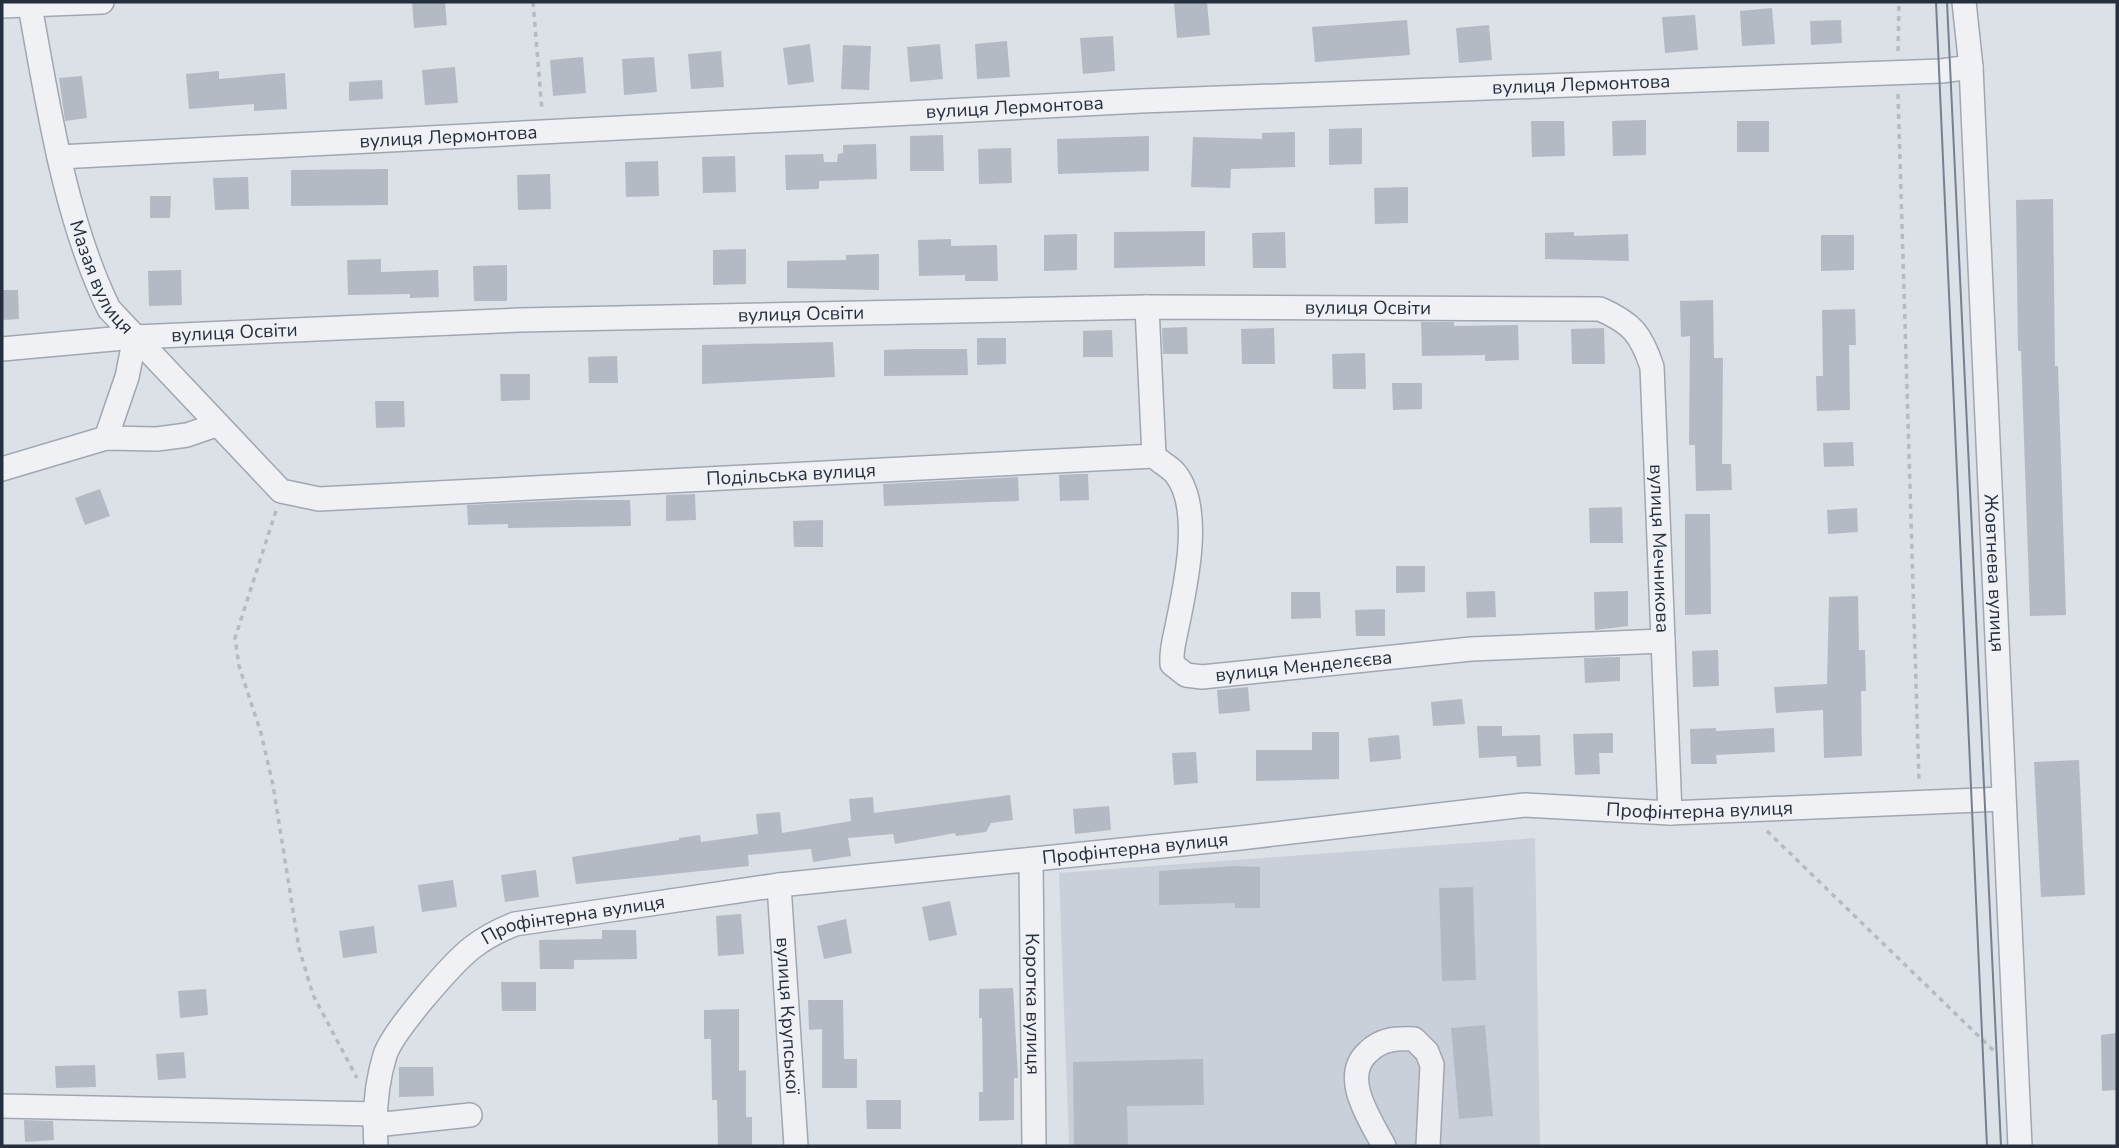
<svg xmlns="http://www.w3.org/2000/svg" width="2119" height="1148" font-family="'Nunito Sans',sans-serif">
  <rect width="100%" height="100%" fill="#dce0e7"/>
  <polygon fill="#cad0d9" points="1535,838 1540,1146 1069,1146 1059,873"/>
  <g fill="#b3bac3">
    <polygon points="412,2 445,2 447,25 414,28"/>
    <polygon points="1207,2 1210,35 1177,38 1174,3"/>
    <polygon points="1772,8 1775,44 1742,46 1740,11"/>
    <polygon points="1695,15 1698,50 1665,53 1662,17"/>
    <polygon points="1407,20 1410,55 1315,62 1312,27"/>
    <polygon points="1841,20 1842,43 1811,45 1810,21"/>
    <polygon points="1489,25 1492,60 1459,63 1456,28"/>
    <polygon points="1113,36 1115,71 1083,74 1080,38"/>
    <polygon points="1007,41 1010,77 977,79 975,44"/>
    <polygon points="810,44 814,82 788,85 783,48"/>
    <polygon points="940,44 943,79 910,82 907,47"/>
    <polygon points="843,45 871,46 869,90 841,89"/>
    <polygon points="721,51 724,87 691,89 688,54"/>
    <polygon points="583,57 586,93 553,96 550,60"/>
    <polygon points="654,57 657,92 624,95 622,59"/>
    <polygon points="455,67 458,103 425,105 422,70"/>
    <polygon points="219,71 219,79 285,73 287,109 254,111 254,104 189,109 186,74"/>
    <polygon points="82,76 87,118 65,121 59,78"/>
    <polygon points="382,80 383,99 349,101 349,82"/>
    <polygon points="1646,120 1646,155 1613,156 1612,121"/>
    <polygon points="1531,121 1564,121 1565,156 1532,157"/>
    <rect x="1737" y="121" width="32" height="31"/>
    <polygon points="1362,128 1362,164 1329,165 1329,129"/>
    <polygon points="1295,132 1295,167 1231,169 1230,188 1191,187 1193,137 1262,139 1262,133"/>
    <polygon points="943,135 944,171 910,171 910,136"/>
    <polygon points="1149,136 1149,171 1058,174 1057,139"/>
    <polygon points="876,144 877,179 819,181 819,189 786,190 785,155 823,154 824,162 837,162 838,154 843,153 843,145"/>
    <polygon points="1011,148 1012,183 979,184 978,149"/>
    <polygon points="735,156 736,192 703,193 702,157"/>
    <polygon points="658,161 659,196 626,197 625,162"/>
    <polygon points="388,169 388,205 291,206 291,170"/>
    <polygon points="550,174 551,209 518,210 517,175"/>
    <polygon points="248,177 249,209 215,210 213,178"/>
    <polygon points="1408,187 1408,223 1375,224 1374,188"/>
    <polygon points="150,196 171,196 170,218 150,218"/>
    <polygon points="2053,199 2055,366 2058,366 2066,615 2030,616 2021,351 2018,351 2016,200"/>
    <polygon points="1205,231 1205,266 1114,268 1114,232"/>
    <polygon points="1285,232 1286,268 1253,268 1252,233"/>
    <polygon points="1574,232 1574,236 1628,234 1629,261 1545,259 1545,233"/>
    <polygon points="1077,234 1077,270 1044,271 1044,235"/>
    <polygon points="1821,235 1854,235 1854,270 1821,271"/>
    <polygon points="951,239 951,246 997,245 998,281 965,281 965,275 919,276 918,240"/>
    <polygon points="746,249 746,284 713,285 713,250"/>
    <polygon points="879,254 879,290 787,288 787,261 846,260 846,255"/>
    <polygon points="381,259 381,272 438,270 439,297 410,298 410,294 348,295 347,260"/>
    <polygon points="507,265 507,301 474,301 473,266"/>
    <polygon points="181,270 182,305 149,306 148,271"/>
    <polygon points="2,290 18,290 19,319 2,320"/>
    <polygon points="1713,300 1714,358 1723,358 1722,464 1731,464 1732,490 1696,491 1695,445 1689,445 1690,336 1681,337 1680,301"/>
    <polygon points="1855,309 1856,345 1849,345 1850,410 1817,411 1816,376 1823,376 1822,310"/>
    <polygon points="1421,322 1454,322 1454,326 1518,325 1519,360 1485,361 1485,355 1422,356"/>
    <polygon points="1187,327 1188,354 1163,354 1162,328"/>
    <polygon points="1274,328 1275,364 1242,364 1241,329"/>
    <polygon points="1604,328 1605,364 1572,364 1571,329"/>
    <polygon points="1112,330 1113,357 1083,357 1083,331"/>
    <polygon points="977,338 1006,338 1006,364 977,365"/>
    <polygon points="833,342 835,377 702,384 702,345"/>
    <polygon points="913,349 967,349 968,375 884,376 884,350"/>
    <polygon points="1365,353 1366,389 1333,389 1332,354"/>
    <polygon points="617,356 618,383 589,383 588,357"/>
    <polygon points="500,374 530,374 530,400 501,401"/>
    <polygon points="1392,383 1422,383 1422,409 1393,410"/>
    <polygon points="375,401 404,401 405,427 376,428"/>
    <polygon points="1853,442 1854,466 1824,467 1823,443"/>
    <polygon points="1078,474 1088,474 1089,500 1060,501 1059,475"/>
    <polygon points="1018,477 1019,501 884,506 883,484"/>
    <polygon points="100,489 110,516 85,525 75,498"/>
    <polygon points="695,494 696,520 666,521 666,495"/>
    <polygon points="575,500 630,500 631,526 508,528 508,524 468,525 467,505"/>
    <polygon points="1622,507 1623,543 1590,543 1589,508"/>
    <polygon points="1857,508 1858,532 1828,534 1827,510"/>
    <polygon points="1685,514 1710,514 1711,614 1685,615"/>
    <polygon points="823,520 823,547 794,547 793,521"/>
    <polygon points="1396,566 1425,566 1425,592 1396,593"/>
    <polygon points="1495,591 1496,617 1467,618 1466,592"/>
    <polygon points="1628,591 1628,626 1595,630 1594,592"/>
    <polygon points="1291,592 1320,592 1321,618 1291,619"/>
    <polygon points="1858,596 1859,650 1865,650 1866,691 1861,691 1862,756 1824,758 1823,710 1776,713 1774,687 1827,684 1829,597"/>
    <polygon points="1385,609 1385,636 1356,636 1355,610"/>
    <polygon points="1718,650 1719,686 1693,687 1692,651"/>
    <polygon points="1620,657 1620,681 1585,683 1584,658"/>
    <polygon points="1248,687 1250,711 1219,714 1217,690"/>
    <polygon points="1462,699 1465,724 1433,726 1431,702"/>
    <polygon points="1477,726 1502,726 1502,736 1540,735 1541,766 1517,767 1516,756 1479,758"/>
    <polygon points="1716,728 1716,731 1774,728 1775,752 1716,755 1717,764 1691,764 1690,729"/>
    <polygon points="1312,732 1339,732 1339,779 1256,781 1256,750 1312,750"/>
    <polygon points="1613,733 1613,753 1599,753 1600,774 1575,775 1573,734"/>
    <polygon points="1399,735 1401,759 1370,762 1368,738"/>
    <polygon points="1196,752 1198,783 1174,785 1172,753"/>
    <polygon points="2079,760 2085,895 2041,897 2034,762"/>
    <polygon points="1010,795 1013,820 991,823 986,832 956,836 955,833 895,844 893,834 848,838 851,856 813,862 811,849 748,855 749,866 576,884 572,857 679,840 679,838 700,835 701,842 758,834 756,814 780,812 782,833 851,821 849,799 873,797 874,813"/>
    <polygon points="1109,806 1111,830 1075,834 1073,809"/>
    <polygon points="1235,866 1260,867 1260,908 1235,908 1235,903 1159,905 1159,871"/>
    <polygon points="536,870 539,897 505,902 501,875"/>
    <polygon points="453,880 457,907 422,912 418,885"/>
    <polygon points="1473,887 1476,980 1442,981 1439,888"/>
    <polygon points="950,901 957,935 929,941 922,907"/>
    <polygon points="741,914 744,954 718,956 716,916"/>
    <polygon points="846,919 852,953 824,959 817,926"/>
    <polygon points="374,926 377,953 343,958 339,931"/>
    <polygon points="602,930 636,930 637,959 574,960 574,969 540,969 539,940 602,939"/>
    <polygon points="501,982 536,982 536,1011 502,1011"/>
    <polygon points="1013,988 1018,1078 1014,1078 1014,1120 979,1121 979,1092 983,1092 982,1018 979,1018 979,989"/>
    <polygon points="206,989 208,1015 180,1018 178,991"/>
    <polygon points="808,1000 843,1000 844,1059 857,1059 857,1088 822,1088 822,1029 809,1030"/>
    <polygon points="739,1009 739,1071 746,1070 746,1117 752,1117 752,1146 718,1146 717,1100 712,1100 711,1039 704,1039 704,1010"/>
    <polygon points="1485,1025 1493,1116 1459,1119 1451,1028"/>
    <polygon points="2117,1033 2117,1090 2102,1091 2101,1035"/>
    <polygon points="184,1052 186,1078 158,1080 156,1054"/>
    <polygon points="1203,1059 1204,1105 1127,1106 1128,1146 1074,1146 1073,1062"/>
    <polygon points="95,1065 96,1087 56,1088 55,1066"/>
    <polygon points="399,1067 433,1067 434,1096 399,1097"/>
    <polygon points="866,1100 901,1100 901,1129 867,1129"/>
    <polygon points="24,1120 53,1121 54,1140 25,1142"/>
  </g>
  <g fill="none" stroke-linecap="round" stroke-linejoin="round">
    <g stroke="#a1a7b1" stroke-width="26">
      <g id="minor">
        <path id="s1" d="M 1964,2 L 1971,67 L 2020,1146"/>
        <polyline points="2,6 102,2"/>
        <path id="s2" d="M 30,6 C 48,105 65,219 109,309 L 281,491 L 319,499 L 1154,456 L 1147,307"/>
        <path id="s3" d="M 59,157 L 1141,101 L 1941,71 L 1971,67"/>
        <path id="s4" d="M 2,349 L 135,337 L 519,320 L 1147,307 L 1600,309 C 1632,323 1641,334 1652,367 L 1670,813"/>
        <polyline points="106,438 127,377 135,337"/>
        <path id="s5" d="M 1154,456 C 1160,462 1170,467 1175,473 C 1203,507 1186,583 1178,622 C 1175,638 1171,648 1172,664 L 1186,675 L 1202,677 L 1471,649 L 1663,641"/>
        <polyline points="2,469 106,438 157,439 187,435 216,425"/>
        <path id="s6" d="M 1031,860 L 1034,1146"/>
        <path id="s7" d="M 779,885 L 796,1146"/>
        <polyline points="2,1106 376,1114"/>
        <polyline points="375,1125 470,1115"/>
        <path id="s8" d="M 376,1146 C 374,1117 376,1084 385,1055 C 393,1031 452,963 473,947 C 486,937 500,930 515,924 L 779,885 L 1240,838 L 1525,805 L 1670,813 L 2003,799"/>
        <path d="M 1384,1146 C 1370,1119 1340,1077 1368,1052 C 1381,1039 1396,1038 1414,1039 L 1427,1052 L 1432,1065 L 1428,1146"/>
      </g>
    </g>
    <g stroke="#b6bbc1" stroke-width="3.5" stroke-dasharray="5 5" stroke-linecap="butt">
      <polyline points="533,2 542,111"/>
      <polyline points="1898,51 1899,2"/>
      <polyline points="1898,94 1919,782"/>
      <polyline points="276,511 235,638 239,666 261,733 273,785 299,948 313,995 357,1078"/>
      <polyline points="1767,831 1995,1052"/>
    </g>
    <use href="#minor" stroke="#eff1f5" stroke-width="23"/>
    <g stroke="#758091" stroke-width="2">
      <polyline points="1936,2 1987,1146"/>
      <polyline points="1947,2 2001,1146"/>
    </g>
  </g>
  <g text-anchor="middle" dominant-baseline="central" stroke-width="7" stroke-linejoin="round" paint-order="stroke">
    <g font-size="19" fill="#252f3d" stroke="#ebeff4">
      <text stroke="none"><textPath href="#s3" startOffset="1524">вулиця Лермонтова</textPath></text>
      <text stroke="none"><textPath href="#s3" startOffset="957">вулиця Лермонтова</textPath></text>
      <text stroke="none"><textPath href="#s3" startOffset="390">вулиця Лермонтова</textPath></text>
      <text stroke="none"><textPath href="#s2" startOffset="282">Мазая вулиця</textPath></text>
      <text stroke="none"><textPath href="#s4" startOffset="1367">вулиця Освіти</textPath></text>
      <text stroke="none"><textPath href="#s4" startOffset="800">вулиця Освіти</textPath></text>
      <text stroke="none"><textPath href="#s4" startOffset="233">вулиця Освіти</textPath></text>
      <text stroke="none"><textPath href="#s2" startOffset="1076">Подільська вулиця</textPath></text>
      <text stroke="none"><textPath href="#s4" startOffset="1862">вулиця Мечникова</textPath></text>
      <text stroke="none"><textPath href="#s1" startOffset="572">Жовтнева вулиця</textPath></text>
      <text stroke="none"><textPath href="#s5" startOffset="359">вулиця Менделєєва</textPath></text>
      <text stroke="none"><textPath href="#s8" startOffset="1472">Профінтерна вулиця</textPath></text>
      <text stroke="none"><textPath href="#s8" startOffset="905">Профінтерна вулиця</textPath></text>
      <text stroke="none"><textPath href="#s8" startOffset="338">Профінтерна вулиця</textPath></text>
      <text stroke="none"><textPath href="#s6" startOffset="144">Коротка вулиця</textPath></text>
      <text stroke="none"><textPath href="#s7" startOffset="131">вулиця Крупської</textPath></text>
    </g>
  </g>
  <rect width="2119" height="1148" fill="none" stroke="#252f3d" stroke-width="7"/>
</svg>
